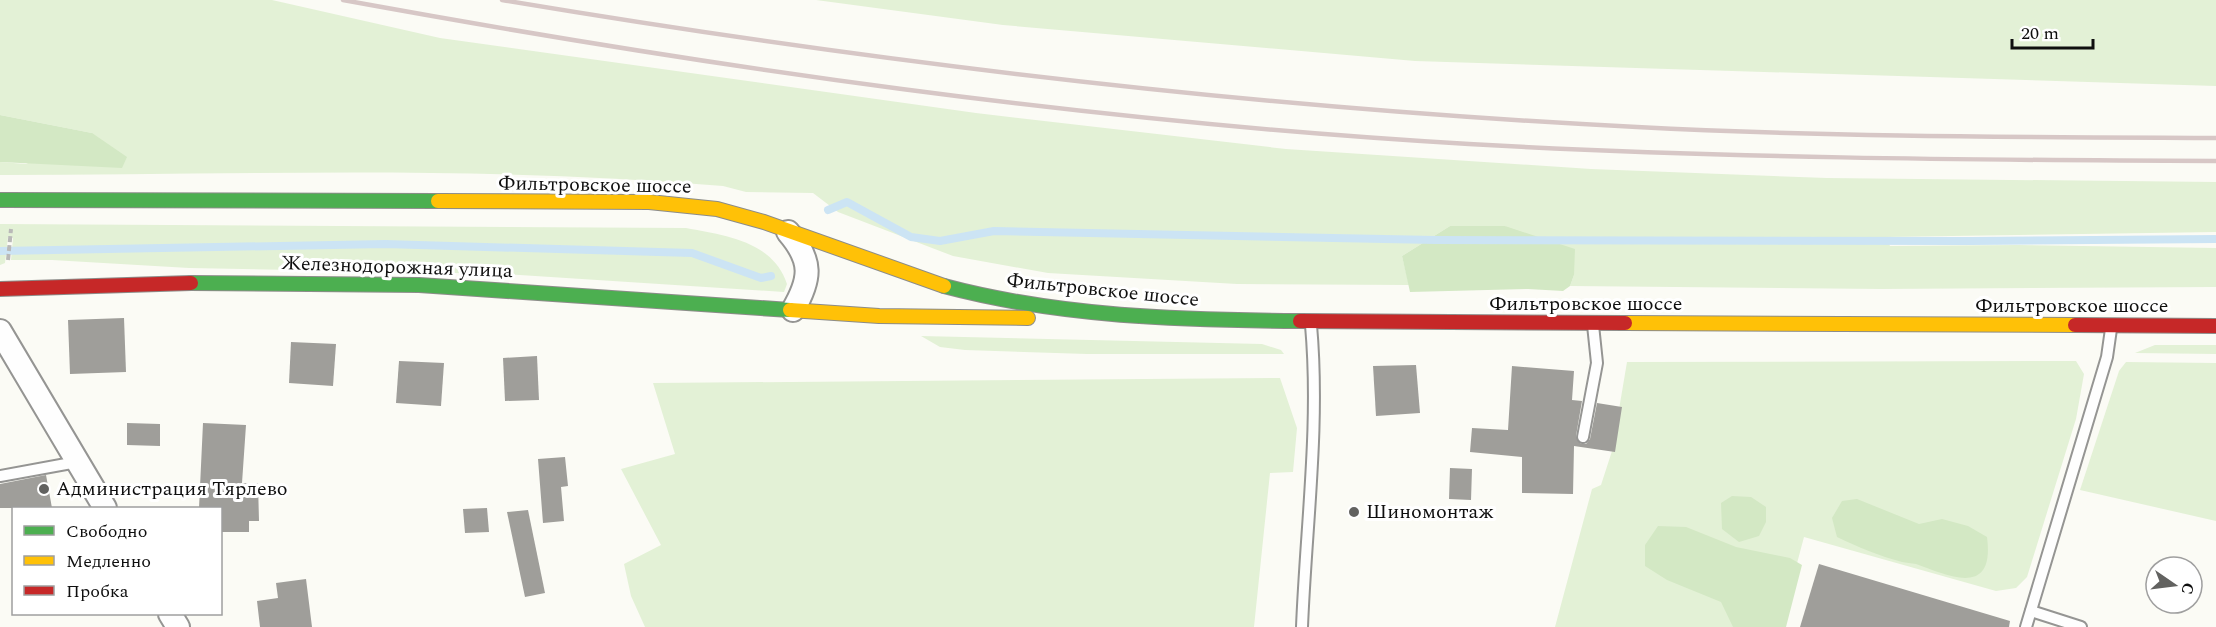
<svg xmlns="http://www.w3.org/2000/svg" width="2216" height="627" font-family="Spectral,serif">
  <rect width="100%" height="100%" fill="#fbfbf5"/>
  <g fill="#e3f1d6">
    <path d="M 0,0 L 272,0 L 440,38 L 976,113 L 1286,149 L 1591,169 L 1827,178 L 2216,182 L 2216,232 L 1886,237 L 1890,246 L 2018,245 L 2216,248 L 2216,287 L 1881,289 L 1570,286 L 1574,275 L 1505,226 L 1450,226 L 1402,256 L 1409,285 L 1237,284 L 1048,273 L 953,256 L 838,212 L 813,193 L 746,192 L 723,186 C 483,165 241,175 0,175 L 0,162 L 26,164 L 92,133 L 0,115 Z"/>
    <polygon points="816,0 2216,0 2216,86 1415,61 1003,25"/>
    <path d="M 0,224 L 686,228 C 724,235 773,241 787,284 L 784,292 L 506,274 L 189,268 L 52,260 L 11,260 L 13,238 L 8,237 L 5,263 L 0,265 Z"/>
    <polygon points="921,336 1262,344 1281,350 1284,354 1087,354 965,350 940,347"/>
    <polygon points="2155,345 2216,345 2216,354 2135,353"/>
    <polygon points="2076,361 2084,374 2076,419 2027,577 2016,588 1996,591 1804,537 1780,627 1555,627 1592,489 1601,485 1612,451 1627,362"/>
    <polygon points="2126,362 2216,363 2216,521 2080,490 2119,371"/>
    <polygon points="1280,378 1297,428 1293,472 1270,473 1254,627 645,627 631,596 624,564 661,545 621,469 675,454 653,383"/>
  </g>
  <g fill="#d3e8c4">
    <polygon points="0,115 92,133 127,157 122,168 0,162"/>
    <polygon points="1450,226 1505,226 1575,249 1574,275 1570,286 1563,291 1528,289 1410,292 1402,256"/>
    <polygon points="1732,496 1751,497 1766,507 1766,522 1759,536 1739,542 1722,529 1721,503"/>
    <path d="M 1857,499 L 1919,524 L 1942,519 L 1968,526 L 1987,537 C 1995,598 1949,576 1916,564 C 1911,563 1906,563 1902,562 C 1879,556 1858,547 1837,537 L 1832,518 L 1842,501 Z"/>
    <polygon points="1658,526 1686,527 1736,547 1790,558 1802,565 1786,627 1733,627 1721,602 1667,580 1645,566 1645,545"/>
  </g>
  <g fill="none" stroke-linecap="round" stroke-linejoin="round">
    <g stroke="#cce4f4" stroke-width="8">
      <polyline points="828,210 847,202 911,237 940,241 994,231 1435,240 1970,241 2216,239"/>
      <polyline points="0,251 385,244 692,253 761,278 771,276"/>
    </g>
  </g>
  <g fill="#9f9e9a">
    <polygon points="124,318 126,372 70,374 68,320"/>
    <polygon points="291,342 336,344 333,386 289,383"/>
    <polygon points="537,356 539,400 505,401 503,358"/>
    <polygon points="399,361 444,363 441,406 396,403"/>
    <polygon points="1416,365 1420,413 1376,416 1373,366"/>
    <polygon points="1512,366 1574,371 1572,400 1582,401 1576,436 1581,444 1586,444 1590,439 1597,403 1622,407 1615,452 1574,446 1573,494 1522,493 1522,457 1470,452 1472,428 1508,430"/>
    <polygon points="127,423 160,424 160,446 127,445"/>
    <polygon points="203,423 246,425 242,483 258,483 259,521 249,521 249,532 220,532 220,508 199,508"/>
    <polygon points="565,457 568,486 561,487 564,521 543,523 538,459"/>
    <polygon points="1450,468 1472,469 1471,500 1449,499"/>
    <polygon points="46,475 52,508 0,508 0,484"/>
    <polygon points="487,508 489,532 465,533 463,509"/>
    <polygon points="528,510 545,593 525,597 507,512"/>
    <polygon points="1819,564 2010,621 2009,627 1800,627"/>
    <polygon points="306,579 312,627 260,627 257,601 278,598 276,583"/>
  </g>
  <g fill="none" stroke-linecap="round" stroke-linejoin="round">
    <g stroke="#959593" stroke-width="14">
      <g id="lane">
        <polyline points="1583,437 1597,363 1593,325"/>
        <polyline points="0,476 77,462"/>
        <polyline points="2031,611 2081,627"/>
        <path d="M 1302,627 C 1306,526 1320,425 1311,325"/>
        <polyline points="2026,627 2107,357 2111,329"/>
      </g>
    </g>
    <g stroke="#959593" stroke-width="26">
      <g id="street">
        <path d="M 788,232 C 813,261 811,279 793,310"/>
        <polyline points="0,331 105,508"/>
        <polyline points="170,614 178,627"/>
      </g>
    </g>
    <g stroke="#8c8c89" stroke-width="16">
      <g id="fast">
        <polyline points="0,200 438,201"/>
        <polyline points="191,283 419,285 790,310"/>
        <path d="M 944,286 C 1061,317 1179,320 1300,321"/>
      </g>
    </g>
    <g stroke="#8c8c89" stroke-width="16">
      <g id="slow">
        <polyline points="438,201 649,202 717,209 764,222 944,286"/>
        <polyline points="790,310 879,316 1028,318"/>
        <polyline points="1625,323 2075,325"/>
      </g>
    </g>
    <g stroke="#8c8c89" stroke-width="16">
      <g id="jam">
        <polyline points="0,289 191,283"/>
        <polyline points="1300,321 1625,323"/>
        <polyline points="2075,325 2216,326"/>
      </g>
    </g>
    <polyline stroke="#b9b9b8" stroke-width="4" stroke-dasharray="6 3" stroke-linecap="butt" points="8,260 11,229"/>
    <use href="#lane" stroke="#fefefe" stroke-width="10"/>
    <use href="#street" stroke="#fefefe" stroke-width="22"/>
    <use href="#fast" stroke="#4caf50" stroke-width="14"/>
    <use href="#slow" stroke="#ffc107" stroke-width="14"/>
    <use href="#jam" stroke="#c62828" stroke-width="14"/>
    <g stroke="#d7c7c6" stroke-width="4.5">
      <path d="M 343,0 C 715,68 1091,122 1469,144 C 1718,158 1967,160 2216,161"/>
      <path d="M 502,0 C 878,63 1256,108 1637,127 C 1829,137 2023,137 2216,138"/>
    </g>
  </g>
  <g fill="#626260" stroke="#fff" stroke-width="2">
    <circle cx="44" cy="489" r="6"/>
    <circle cx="1354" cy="512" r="6"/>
  </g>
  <g text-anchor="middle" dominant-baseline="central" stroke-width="6" stroke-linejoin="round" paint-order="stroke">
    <g font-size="20" fill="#0f0f0f" stroke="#fff">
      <text transform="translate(595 185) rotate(1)">Фильтровское шоссе</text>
      <text transform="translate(397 267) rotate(2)">Железнодорожная улица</text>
      <text transform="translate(1103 290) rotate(6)">Фильтровское шоссе</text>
      <text x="1586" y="304">Фильтровское шоссе</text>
      <text x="2072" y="306">Фильтровское шоссе</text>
    </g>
    <g font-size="20" fill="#0f0f0f" stroke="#fff" text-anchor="start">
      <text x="56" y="489">Администрация Тярлево</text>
      <text x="1366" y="512">Шиномонтаж</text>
    </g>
  </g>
  <rect x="12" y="507" width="210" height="108" fill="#ffffff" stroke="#9f9f9f" stroke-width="1.5"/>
  <rect x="24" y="526" width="30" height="9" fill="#4caf50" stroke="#9f9f9f" stroke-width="1.5"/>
  <text x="66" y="537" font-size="18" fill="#0f0f0f">Свободно</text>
  <rect x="24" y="556" width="30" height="9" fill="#ffc107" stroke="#9f9f9f" stroke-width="1.5"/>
  <text x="66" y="567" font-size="18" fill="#0f0f0f">Медленно</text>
  <rect x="24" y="586" width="30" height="9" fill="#c62828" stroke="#9f9f9f" stroke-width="1.5"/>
  <text x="66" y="597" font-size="18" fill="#0f0f0f">Пробка</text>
  <g transform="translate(2174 585) rotate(104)"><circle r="28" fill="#ffffff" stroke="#9f9f9f" stroke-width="1.5"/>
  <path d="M0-4.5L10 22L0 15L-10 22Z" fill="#626260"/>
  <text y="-9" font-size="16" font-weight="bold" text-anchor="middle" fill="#0f0f0f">С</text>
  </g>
  <path d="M2012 39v9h81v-9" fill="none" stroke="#0f0f0f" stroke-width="3"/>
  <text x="2021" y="39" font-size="18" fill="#0f0f0f" stroke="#ffffff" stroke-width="4.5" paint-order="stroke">20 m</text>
</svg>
